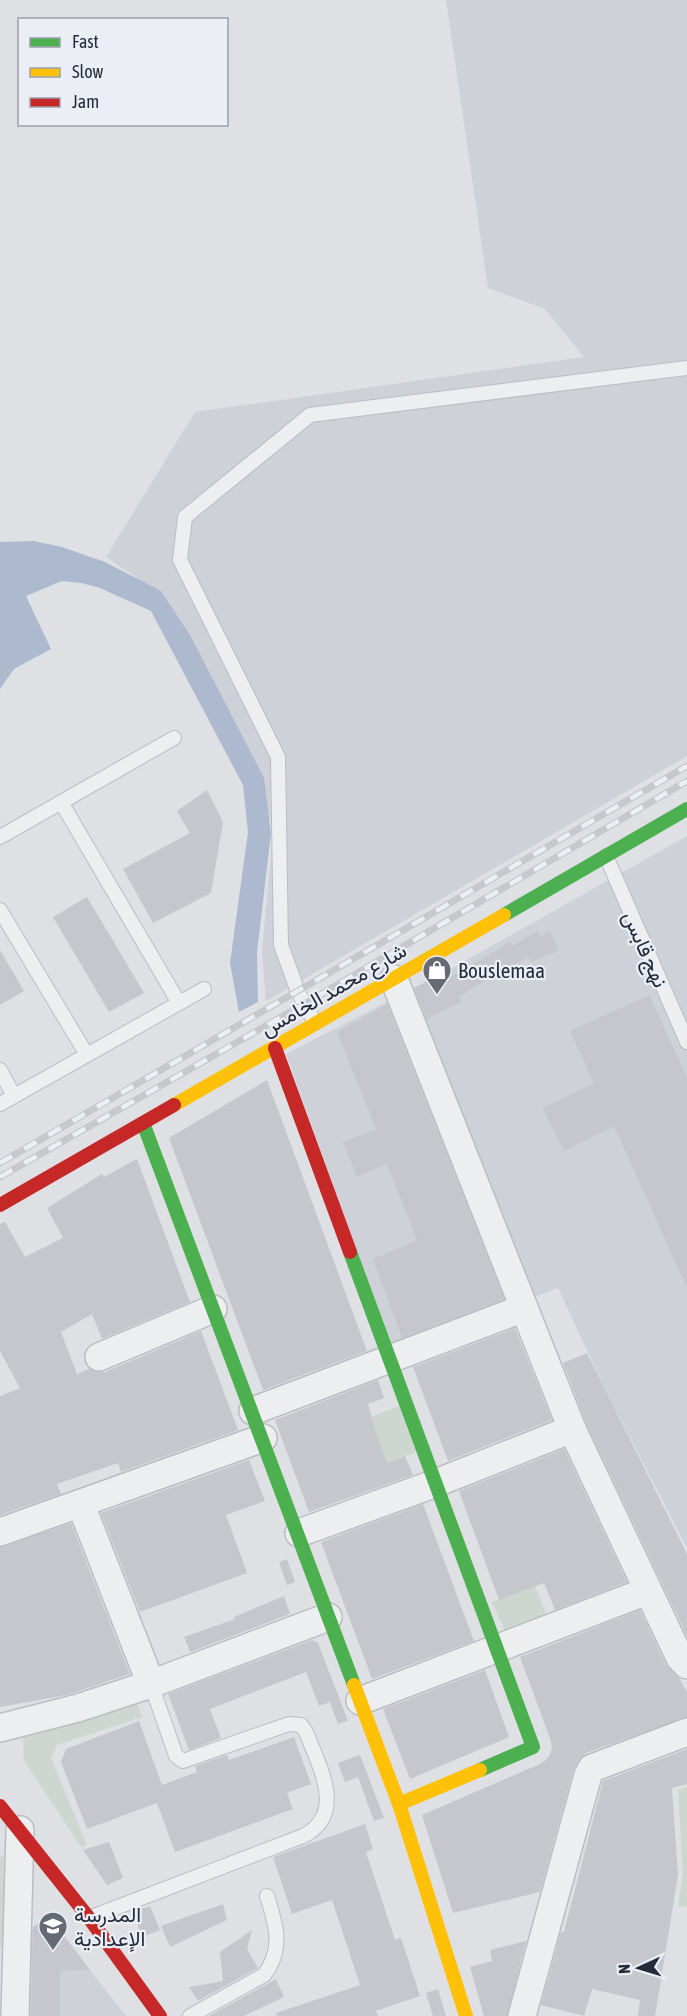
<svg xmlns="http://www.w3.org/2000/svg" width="687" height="2016" font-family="'Asap Condensed',Vazirmatn,sans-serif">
  <rect width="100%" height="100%" fill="#dee0e4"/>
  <g fill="#ced1d8">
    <polygon points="446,0 687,0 687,756 266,1001 262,952 273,833 261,779 160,594 106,557 195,412 584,357 545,309 488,288"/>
    <polygon points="687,836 687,1548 607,1393 558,1288 393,1351 286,1054 447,971"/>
    <polygon points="40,1922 49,1922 61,1933 126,2016 28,2016 30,1935 33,1927"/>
  </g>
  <g fill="#ced7cf">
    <polygon points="399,1406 416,1452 387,1463 370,1417"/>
    <polygon points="535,1586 546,1614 505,1631 492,1602"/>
    <polygon points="136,1701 142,1717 57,1745 51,1758 87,1845 81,1847 24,1760 23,1733"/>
    <polygon points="687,1787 687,1907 678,1906 683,1874 678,1790"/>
    <polygon points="0,1856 6,1857 5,1947 0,1947"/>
  </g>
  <polygon fill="#adb9ce" points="34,541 62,547 105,562 161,591 190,635 264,778 271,833 257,953 258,1002 239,1012 230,963 248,832 243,785 151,611 100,588 81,583 62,581 26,596 51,649 14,669 0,689 0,542"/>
  <g fill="#c6c7cc">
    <polygon points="207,790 223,822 211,893 153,923 123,869 190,833 177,811"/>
    <polygon points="87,897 144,993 109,1012 53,917"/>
    <polygon points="538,931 540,936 550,931 559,950 531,962 528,957 459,996 462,1002 427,1019 414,988 447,971 450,977 511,942 513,945"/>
    <polygon points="0,950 24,991 0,1005"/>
    <polygon points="649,995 687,1077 687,1288 614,1126 564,1151 543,1108 594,1083 570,1031"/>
    <polygon points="387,1004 504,1299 402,1338 373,1259 417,1240 387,1164 357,1177 343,1142 376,1129 337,1032"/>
    <polygon points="267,1080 367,1351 263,1390 169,1138"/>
    <polygon points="137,1159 190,1302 102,1339 92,1314 61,1332 77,1374 89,1369 96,1372 105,1372 201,1331 238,1430 121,1472 118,1463 57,1484 61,1494 0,1515 0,1396 20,1388 0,1351 0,1224 5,1222 25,1257 63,1238 47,1208 102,1174 104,1177"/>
    <polygon points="515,1328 552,1420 448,1461 413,1367"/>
    <polygon points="587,1353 687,1554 687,1636 586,1423 563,1363"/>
    <polygon points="378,1380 384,1398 368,1404 376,1433 387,1463 405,1456 413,1475 309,1512 275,1420"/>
    <polygon points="564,1449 627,1582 555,1610 544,1583 499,1600 459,1491"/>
    <polygon points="249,1460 265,1501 226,1515 247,1573 140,1612 101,1513"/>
    <polygon points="423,1504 474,1641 372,1679 321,1542"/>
    <polygon points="71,1523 130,1674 67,1695 0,1707 0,1547"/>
    <polygon points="287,1559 295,1582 287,1585 279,1562"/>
    <polygon points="284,1596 290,1614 190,1652 184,1637 235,1619 234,1617"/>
    <polygon points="640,1610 666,1665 679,1678 687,1692 687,1717 586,1753 579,1760 573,1771 540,1892 453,1913 422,1815 540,1764 548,1758 552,1749 551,1741 520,1657"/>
    <polygon points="312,1640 318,1643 348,1721 338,1724 330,1702 319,1706 306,1672 210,1709 221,1738 189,1750 168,1694"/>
    <polygon points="485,1670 509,1737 410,1779 383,1709"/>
    <polygon points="139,1721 162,1785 197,1772 195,1766 227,1755 229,1760 294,1737 311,1784 287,1793 293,1809 175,1852 157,1803 87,1829 61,1762 66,1749"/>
    <polygon points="687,1749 687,1784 672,1788 678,1875 655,2016 638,2016 640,2000 592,1989 584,2016 541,2005 561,1932 564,1932 603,1781"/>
    <polygon points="360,1755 384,1818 374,1821 358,1777 345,1782 338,1763"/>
    <polygon points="365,1824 373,1849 366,1852 395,1940 401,1938 420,1996 376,2011 378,2016 277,2016 276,2013 360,1985 332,1900 292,1914 273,1857"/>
    <polygon points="109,1842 123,1878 107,1885 83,1850"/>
    <polygon points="223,1904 227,1920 170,1947 161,1926"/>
    <polygon points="150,1906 160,1930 142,1937 133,1912"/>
    <polygon points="40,1922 49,1922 62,1933 90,1970 60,1971 60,2016 31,2016 33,1927"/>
    <polygon points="252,1930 247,1949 258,1968 198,2001 189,1987 223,1981 220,1952"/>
    <polygon points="526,1941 507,2016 484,2016 470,1967 492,1961 490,1950"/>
    <polygon points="276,1979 284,1997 244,2016 209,2016"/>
    <polygon points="438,1989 446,2016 433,2016 426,1993"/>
  </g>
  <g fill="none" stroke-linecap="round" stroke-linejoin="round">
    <g stroke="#bbbdc0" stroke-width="16">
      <g id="lane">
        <polyline points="61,802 179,1003"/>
        <polyline points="0,837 174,738"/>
        <polyline points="606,856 687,1042"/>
        <polyline points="0,910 87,1055"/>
        <polyline points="315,1023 298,992 281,945 278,757 180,560 185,517 310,415 687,368"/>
        <polyline points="0,1070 14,1096"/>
        <polyline points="0,1104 204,989"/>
        <path d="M 89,1918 L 303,1836 C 347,1814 319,1766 306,1732 L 301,1725 L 289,1724 L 183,1761 L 176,1756 L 151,1684"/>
        <path d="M 190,2016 L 264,1975 C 284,1949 276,1924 267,1896"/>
      </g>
    </g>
    <g stroke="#bbbdc0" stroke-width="30">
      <g id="street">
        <polyline points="394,979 572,1429 680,1658 687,1665"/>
        <polyline points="99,1357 213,1309"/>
        <polyline points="253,1411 524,1308"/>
        <polyline points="81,1505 151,1684"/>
        <polyline points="0,1532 263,1438"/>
        <polyline points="299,1533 436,1483 572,1429"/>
        <polyline points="360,1701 647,1591"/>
        <polyline points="0,1728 78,1708 151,1684 328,1617"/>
        <polyline points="15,2016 20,1830"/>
        <polyline points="522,2016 588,1775 592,1768 687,1732"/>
      </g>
    </g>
    <use href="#lane" stroke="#edeef0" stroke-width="14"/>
    <use href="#street" stroke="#edeef0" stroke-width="27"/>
    <g stroke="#4caf50" stroke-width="14">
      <polyline points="504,915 687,809"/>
      <polyline points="143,1123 354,1685"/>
      <polyline points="350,1252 533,1747 480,1770"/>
    </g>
    <g stroke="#ffc107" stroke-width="14">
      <polyline points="174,1105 504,915"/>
      <polyline points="354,1685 399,1804 466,2016"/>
      <polyline points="399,1804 480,1770"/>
    </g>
    <g stroke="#c62828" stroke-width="14">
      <polyline points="275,1048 350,1252"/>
      <polyline points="0,1205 174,1105"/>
      <polyline points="0,1806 89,1918 160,2016"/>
    </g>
    <g stroke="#c7c8cb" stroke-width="7">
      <g id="rail">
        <polyline points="0,1163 687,766"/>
        <polyline points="0,1177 306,1003 687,781"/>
      </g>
    </g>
    <use href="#rail" stroke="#ebeef4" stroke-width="4.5" stroke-dasharray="14" stroke-linecap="butt"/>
  </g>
  <defs>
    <g id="shop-pin" transform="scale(1.5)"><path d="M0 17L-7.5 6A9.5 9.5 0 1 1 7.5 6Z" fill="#666a76" stroke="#ebeef4"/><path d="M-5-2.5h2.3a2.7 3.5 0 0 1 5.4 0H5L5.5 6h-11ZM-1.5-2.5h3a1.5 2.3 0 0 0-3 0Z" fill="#fff"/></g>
    <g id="school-pin" transform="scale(1.5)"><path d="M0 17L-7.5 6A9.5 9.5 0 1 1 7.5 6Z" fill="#666a76" stroke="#ebeef4"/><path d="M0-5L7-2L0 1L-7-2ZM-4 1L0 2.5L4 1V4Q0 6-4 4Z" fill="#fff"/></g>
  </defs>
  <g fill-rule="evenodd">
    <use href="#shop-pin" x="437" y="970"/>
    <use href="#school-pin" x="53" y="1926"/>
  </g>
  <g text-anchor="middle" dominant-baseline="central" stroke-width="4.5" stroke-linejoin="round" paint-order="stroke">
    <g font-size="21" fill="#262b3b" stroke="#ebeef4">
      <text transform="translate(646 949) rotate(66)">نهج قابس</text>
      <text transform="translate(333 989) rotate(-30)">شارع محمد الخامس</text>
    </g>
    <g font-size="21" fill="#262b3b" stroke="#ebeef4" text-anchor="start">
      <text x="458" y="970">Bouslemaa</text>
      <text x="74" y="1914">المدرسة<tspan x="74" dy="24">الإعدادية</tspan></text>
    </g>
  </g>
  <rect x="18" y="18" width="210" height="108" fill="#ebeef4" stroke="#9ca0aa" stroke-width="1.5"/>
  <rect x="30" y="38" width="30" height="9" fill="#4caf50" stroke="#9ca0aa" stroke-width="1.5"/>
  <text x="72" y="48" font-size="18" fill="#262b3b">Fast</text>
  <rect x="30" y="68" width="30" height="9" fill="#ffc107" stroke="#9ca0aa" stroke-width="1.5"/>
  <text x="72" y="78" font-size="18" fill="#262b3b">Slow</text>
  <rect x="30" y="98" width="30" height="9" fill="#c62828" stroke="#9ca0aa" stroke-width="1.5"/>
  <text x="72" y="108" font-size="18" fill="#262b3b">Jam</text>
  <g transform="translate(639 1968) rotate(266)" stroke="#ebeef4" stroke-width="4.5" paint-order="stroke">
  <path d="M0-4.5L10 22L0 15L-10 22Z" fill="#262b3b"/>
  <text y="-9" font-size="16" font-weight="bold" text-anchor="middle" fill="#262b3b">N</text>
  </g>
</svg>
